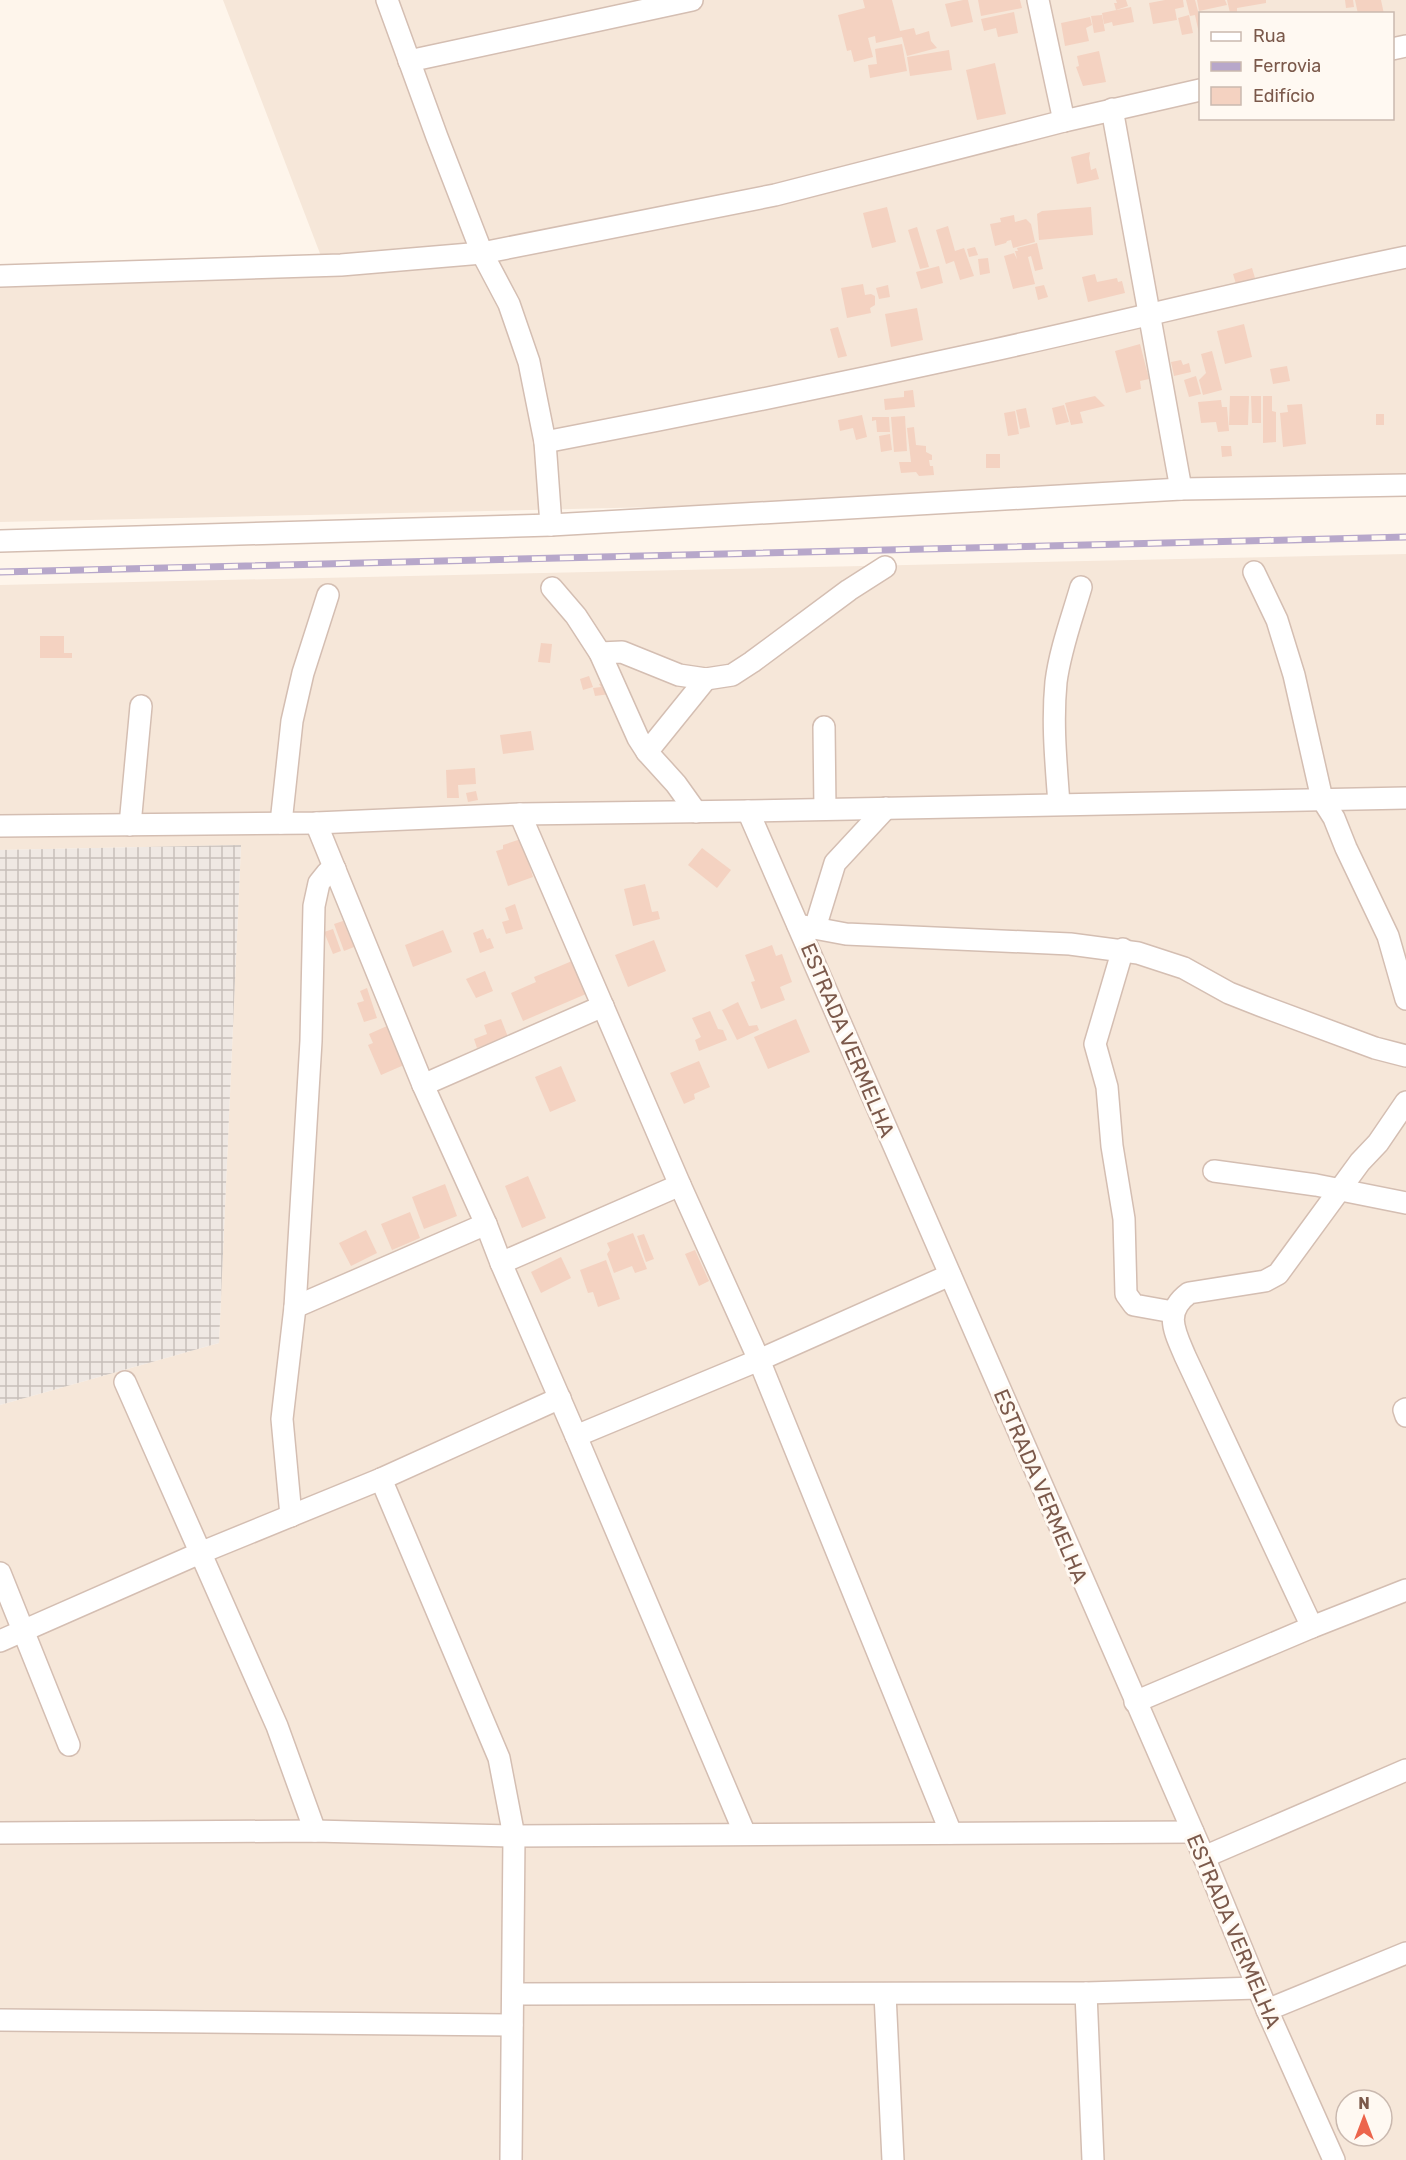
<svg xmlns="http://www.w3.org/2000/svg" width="1406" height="2160" font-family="Rubik,sans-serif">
  <defs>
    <pattern id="industrial-grid" width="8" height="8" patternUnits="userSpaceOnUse" patternTransform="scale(1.5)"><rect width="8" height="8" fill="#efe8e3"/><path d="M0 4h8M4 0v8" fill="none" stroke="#c7bfba"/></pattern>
  </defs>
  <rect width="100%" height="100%" fill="#fef5eb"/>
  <g fill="#f6e7d9" fill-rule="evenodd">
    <path d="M 223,0 L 1406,0 L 1406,490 L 0,522 L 0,280 L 324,264 ZM 1200,14 L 1392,14 L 1392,118 L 1200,118 Z"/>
    <path d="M 1406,554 L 1406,2160 L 0,2160 L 0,1405 L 219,1343 L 241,845 L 0,850 L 0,585 ZM 1346,2100 L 1382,2100 L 1382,2136 L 1346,2136 Z"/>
  </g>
  <polygon fill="url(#industrial-grid)" points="241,845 219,1343 0,1405 0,850"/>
  <g fill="#f4d2c1">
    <polygon points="863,0 892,0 900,31 914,28 916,35 929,31 931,41 937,48 907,56 902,37 876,43 875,36 868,38 873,57 854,62 851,50 847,51 838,15 865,8"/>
    <polygon points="963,0 968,0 973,22 951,27 945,4"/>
    <polygon points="978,0 1020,0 1022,8 981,16"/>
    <polygon points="1116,0 1126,0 1128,6 1116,10 1114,3 1117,3"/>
    <polygon points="1165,0 1183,0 1184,7 1175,9 1177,20 1153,24 1149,3"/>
    <polygon points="1186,0 1195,0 1199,15 1200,14 1200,38 1195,15 1190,16"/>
    <polygon points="1197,0 1225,0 1227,5 1199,11"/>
    <polygon points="1227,0 1266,0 1266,3 1237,8 1237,12 1230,13"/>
    <polygon points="1345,0 1353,0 1354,7 1346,8"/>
    <polygon points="1355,0 1381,0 1384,14 1358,14"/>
    <polygon points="1131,7 1134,22 1113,26 1112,22 1104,24 1102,13"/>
    <polygon points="1014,12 1018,33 998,37 996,28 984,31 981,19"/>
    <polygon points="1102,15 1105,31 1094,33 1091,16"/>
    <polygon points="1189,15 1193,33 1182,35 1178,18"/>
    <polygon points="1090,17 1092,25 1086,28 1089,41 1065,46 1061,23"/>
    <polygon points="902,44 907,71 870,78 868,65 877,64 875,49"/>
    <polygon points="949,50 952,70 910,76 907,57"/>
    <polygon points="1099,51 1106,82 1083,86 1076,67 1079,66 1077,56"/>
    <polygon points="995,63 1006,114 977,120 966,70"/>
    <polygon points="1090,152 1089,158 1091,170 1096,168 1099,179 1077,184 1071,157"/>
    <polygon points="887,207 896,242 872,248 863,213"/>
    <polygon points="1091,207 1093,235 1039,240 1037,214 1042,211"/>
    <polygon points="1014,215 1015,222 1026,219 1031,224 1035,242 1013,248 1011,240 1007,241 1006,243 995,246 990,224 1001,222 1000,218"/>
    <polygon points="948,226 955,251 964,248 974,276 960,280 954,261 946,264 936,230"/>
    <polygon points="917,227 929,267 920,269 908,230"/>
    <polygon points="1037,243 1043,269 1035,271 1031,256 1028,257 1035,284 1013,289 1004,256 1014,253 1017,259 1015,251 1018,251 1017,248"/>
    <polygon points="975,247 978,255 969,257 967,249"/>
    <polygon points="988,258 990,273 980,275 978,259"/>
    <polygon points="939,266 943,283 921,289 916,272"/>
    <polygon points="1252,268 1255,278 1236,284 1233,274"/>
    <polygon points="1095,274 1097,282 1117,278 1118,282 1122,281 1125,293 1088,302 1082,277"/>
    <polygon points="863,284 865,295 871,294 875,296 875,305 870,308 871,313 847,318 841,288"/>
    <polygon points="888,285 890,297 879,299 876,288"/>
    <polygon points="1044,285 1048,297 1038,300 1035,287"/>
    <polygon points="917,308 923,340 891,347 885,314"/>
    <polygon points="1244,324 1252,357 1225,364 1217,331"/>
    <polygon points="838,327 847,356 838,358 830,329"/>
    <polygon points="1140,344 1149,379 1140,381 1141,389 1126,393 1115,351"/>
    <polygon points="1212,351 1222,390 1203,395 1199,380 1206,373 1201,354"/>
    <polygon points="1181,360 1183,365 1189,363 1191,372 1174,376 1171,362"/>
    <polygon points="1287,366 1290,381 1273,384 1270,369"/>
    <polygon points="1196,376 1201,394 1189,397 1184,380"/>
    <polygon points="913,390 915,407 885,410 884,399 904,397 904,391"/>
    <polygon points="1095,396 1105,406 1080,412 1083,423 1071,425 1065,403"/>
    <polygon points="1230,396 1249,396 1248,425 1229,425"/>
    <polygon points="1251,396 1261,396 1261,423 1252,423"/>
    <polygon points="1263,396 1272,396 1272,411 1276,412 1276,442 1263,443"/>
    <polygon points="1221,400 1222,407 1227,407 1229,431 1218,432 1216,422 1201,423 1198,402"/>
    <polygon points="1302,404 1306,444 1283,447 1280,413 1288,412 1287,405"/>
    <polygon points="1064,405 1069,422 1056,425 1052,408"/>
    <polygon points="1026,408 1030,427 1020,429 1016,410"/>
    <polygon points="1015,411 1019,434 1008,436 1004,413"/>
    <rect x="1376" y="414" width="8" height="11"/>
    <polygon points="862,415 867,437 856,440 853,428 840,431 838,420"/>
    <polygon points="905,416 907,451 894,452 891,417"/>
    <polygon points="872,417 889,417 890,432 877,432 876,420 872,421"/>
    <polygon points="914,427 916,445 926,446 926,452 932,455 932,460 929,460 930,466 933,466 934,475 919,476 916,472 901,473 899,462 911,462 907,428"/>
    <polygon points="890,434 892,450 881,452 879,436"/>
    <polygon points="1221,446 1231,446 1232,456 1222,457"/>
    <rect x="986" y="454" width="14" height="14"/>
    <polygon points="40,636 64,636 64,653 72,653 72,658 40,658"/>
    <polygon points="541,643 552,644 550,663 538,662"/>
    <polygon points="589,676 593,687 583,690 580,679"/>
    <polygon points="608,682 610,694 595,696 593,688 601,687 599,684"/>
    <polygon points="531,731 534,750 503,754 500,735"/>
    <polygon points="475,768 476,784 458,785 459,798 447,798 446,770"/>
    <polygon points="476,791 478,800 468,802 466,793"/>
    <polygon points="521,839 533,877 508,886 496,851 503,849 503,845"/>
    <polygon points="702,848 731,870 717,888 688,865"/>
    <polygon points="645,884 652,912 658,911 660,919 633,926 624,889"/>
    <polygon points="515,904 523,929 506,934 502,922 509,920 505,908"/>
    <polygon points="343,921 354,947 344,951 334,924"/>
    <polygon points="333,929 341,951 333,954 324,932"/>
    <polygon points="483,929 487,939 490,938 494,948 480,953 473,933"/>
    <polygon points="443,930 452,952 413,967 405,945"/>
    <polygon points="654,940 666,971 628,987 615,955"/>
    <polygon points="772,945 776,956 782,954 792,982 780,987 785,1000 761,1009 751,982 755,981 745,955"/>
    <polygon points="572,961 586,994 523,1021 511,993 536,982 534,977"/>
    <polygon points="485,971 493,991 476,998 466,979"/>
    <polygon points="367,988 377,1018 364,1022 357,1003 364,1001 360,991"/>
    <polygon points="738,1002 749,1026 757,1025 759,1030 737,1040 722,1010"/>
    <polygon points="710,1011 718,1029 723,1030 727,1040 699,1051 695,1040 701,1037 692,1018"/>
    <polygon points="501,1019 508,1037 477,1048 474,1039 487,1034 484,1025"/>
    <polygon points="796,1019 810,1052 768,1069 754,1037"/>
    <polygon points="387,1026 404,1065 381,1075 368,1045 373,1043 369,1034"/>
    <polygon points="699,1061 710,1087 694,1094 695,1099 684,1104 670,1073"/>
    <polygon points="561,1066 576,1101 550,1112 535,1077"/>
    <polygon points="528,1176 546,1218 522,1228 505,1186"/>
    <polygon points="445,1184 457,1216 424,1229 412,1197"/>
    <polygon points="410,1212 420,1238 392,1250 381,1224"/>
    <polygon points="366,1230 377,1253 351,1266 339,1243"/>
    <polygon points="633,1233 647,1269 635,1273 632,1266 614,1273 607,1254 610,1250 607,1243"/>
    <polygon points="644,1234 654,1259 646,1262 637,1236"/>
    <polygon points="695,1250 709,1281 699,1286 685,1254"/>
    <polygon points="561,1257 571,1278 541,1293 531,1272"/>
    <polygon points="606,1260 620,1299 598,1307 593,1292 588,1293 580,1270"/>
  </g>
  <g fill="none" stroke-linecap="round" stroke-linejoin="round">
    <g stroke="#d4beb2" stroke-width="24">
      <g id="minor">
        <polyline points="387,0 437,137 482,253 509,304 529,362 545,442 551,525"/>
        <polyline points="1038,0 1064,121"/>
        <polyline points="1392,49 1406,46"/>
        <polyline points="409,61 692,0"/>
        <polyline points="1112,109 1181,489"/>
        <polyline points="0,276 341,265 482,253 775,195 1064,121 1200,90"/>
        <path d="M 545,442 C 692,414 839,384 985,352 C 1126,321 1265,286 1406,257"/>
        <polyline points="0,541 551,525 1181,489 1406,485"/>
        <polyline points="1254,572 1277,620 1294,675 1322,799 1334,818 1346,848 1388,936 1406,999"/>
        <polyline points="552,588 576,616 600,653 638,738 647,752 676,784 696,812"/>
        <polyline points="600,653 622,652 679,675 706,679 732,675 752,662 849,590 885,567"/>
        <polyline points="824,727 825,809"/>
        <polyline points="647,752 706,679"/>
        <path d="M 1059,804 C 1056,763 1052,723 1056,682 C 1060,650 1072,618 1081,587"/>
        <polyline points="748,811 1204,1857 1267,2010 1334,2160"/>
        <polyline points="520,814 680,1185 759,1360 951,1833"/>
        <polyline points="281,823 292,721 303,673 328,595"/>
        <polyline points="316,823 423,1085 486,1224 501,1263 576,1436 745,1834"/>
        <polyline points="130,825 141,706"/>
        <polyline points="0,826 316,823 520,814 748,811 1406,798"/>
        <polyline points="798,925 846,934 1070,944 1138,953 1184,968 1229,993 1262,1006 1375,1048 1406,1056"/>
        <polyline points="815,928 835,863 886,808"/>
        <polyline points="1123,949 1095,1044 1107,1087 1112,1146 1124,1219 1126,1294 1134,1305 1173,1312"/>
        <polyline points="423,1085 603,1006"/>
        <polyline points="1214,1171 1316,1185 1406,1203"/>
        <polyline points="501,1263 680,1185"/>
        <polyline points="295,1307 486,1224"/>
        <polyline points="125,1382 277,1726 315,1831"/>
        <polyline points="1406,1409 1404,1410 1406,1416"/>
        <polyline points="576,1436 759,1360 950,1275"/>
        <polyline points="381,1479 499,1758 514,1836 511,2160"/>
        <polyline points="291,1516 282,1419 295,1307 311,1041 314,906 319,883 327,873 335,869"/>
        <polyline points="0,1573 69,1745"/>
        <path d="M 1312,1627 L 1185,1356 C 1175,1332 1163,1312 1189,1293 L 1265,1281 L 1278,1274 L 1360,1162 L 1378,1143 L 1406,1102"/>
        <polyline points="0,1641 200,1553 381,1479 560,1398"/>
        <polyline points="1135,1702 1312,1627 1406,1590"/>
        <polyline points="0,1833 315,1831 514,1836 1193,1832"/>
        <polyline points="1204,1857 1406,1770"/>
        <polyline points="1086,1993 1093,2160"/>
        <polyline points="513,1994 1086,1993 1258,1988"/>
        <polyline points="885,1994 893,2160"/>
        <polyline points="1267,2010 1406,1953"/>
        <polyline points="0,2020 512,2025"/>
      </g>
    </g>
    <use href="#minor" stroke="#fff" stroke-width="21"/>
    <g stroke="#b7a7ca" stroke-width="7">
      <polyline id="rail" points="0,572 1406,537"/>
    </g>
    <use href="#rail" stroke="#fff9f2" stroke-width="4.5" stroke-dasharray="14" stroke-linecap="butt"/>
  </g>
  <g text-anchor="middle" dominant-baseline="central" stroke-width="6" stroke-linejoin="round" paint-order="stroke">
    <g font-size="21" fill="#7b594b" stroke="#fff9f2">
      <text transform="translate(848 1040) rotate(67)">ESTRADA VERMELHA</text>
      <text transform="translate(1041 1486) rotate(67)">ESTRADA VERMELHA</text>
      <text transform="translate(1234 1931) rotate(67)">ESTRADA VERMELHA</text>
    </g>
  </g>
  <rect x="1199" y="12" width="195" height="108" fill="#fff9f2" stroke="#cab9af" stroke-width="1.5"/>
  <rect x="1211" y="32" width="30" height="9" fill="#ffffff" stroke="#cab9af" stroke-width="1.5"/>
  <text x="1253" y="42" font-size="18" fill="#7b594b">Rua</text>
  <rect x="1211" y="62" width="30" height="9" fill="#b7a7ca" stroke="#cab9af" stroke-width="1.5"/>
  <text x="1253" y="72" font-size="18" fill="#7b594b">Ferrovia</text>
  <rect x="1211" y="87" width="30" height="18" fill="#f4d2c1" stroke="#cab9af" stroke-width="1.5"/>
  <text x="1253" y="102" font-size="18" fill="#7b594b">Edifício</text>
  <g transform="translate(1364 2118)"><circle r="28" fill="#fff9f2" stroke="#cab9af" stroke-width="1.5"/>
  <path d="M0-4.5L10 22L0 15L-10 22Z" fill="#ec654c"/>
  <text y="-9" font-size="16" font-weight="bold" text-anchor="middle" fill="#7b594b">N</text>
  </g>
</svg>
